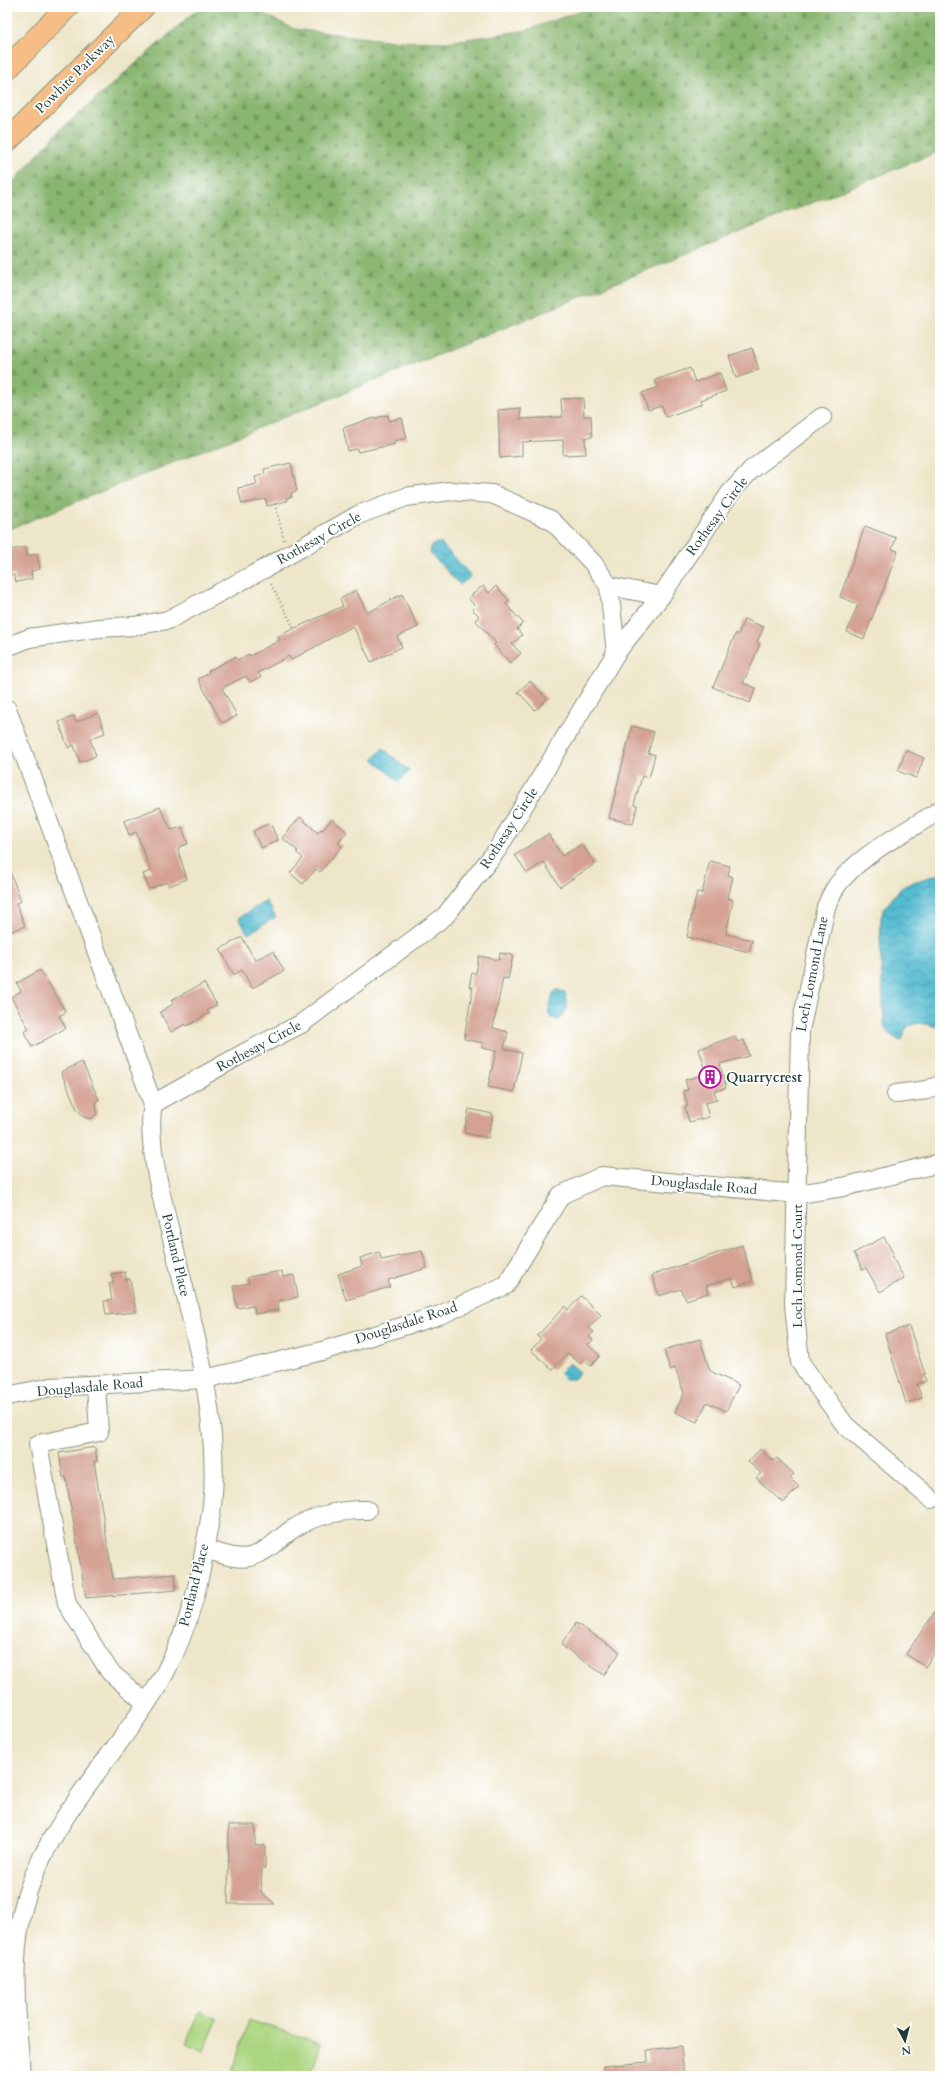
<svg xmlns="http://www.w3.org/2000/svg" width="947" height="2083" font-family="Cardo,serif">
  <defs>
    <pattern id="forest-firs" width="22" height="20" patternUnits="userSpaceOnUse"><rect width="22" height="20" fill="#89b66f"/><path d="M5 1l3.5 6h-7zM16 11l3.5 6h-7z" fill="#6f955c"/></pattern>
    <pattern id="water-waves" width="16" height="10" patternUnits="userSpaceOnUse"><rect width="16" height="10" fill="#54bcd1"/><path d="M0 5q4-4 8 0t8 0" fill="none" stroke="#459aaa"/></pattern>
  </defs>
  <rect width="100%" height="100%" fill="#fff"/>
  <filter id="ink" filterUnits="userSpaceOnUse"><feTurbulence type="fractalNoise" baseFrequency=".025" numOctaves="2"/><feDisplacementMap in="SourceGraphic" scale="8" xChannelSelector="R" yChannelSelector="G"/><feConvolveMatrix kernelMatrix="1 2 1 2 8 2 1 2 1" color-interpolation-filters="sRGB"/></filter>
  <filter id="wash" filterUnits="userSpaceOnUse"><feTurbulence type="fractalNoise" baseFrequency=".012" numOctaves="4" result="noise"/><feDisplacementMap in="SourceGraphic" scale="16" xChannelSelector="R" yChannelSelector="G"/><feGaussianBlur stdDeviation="0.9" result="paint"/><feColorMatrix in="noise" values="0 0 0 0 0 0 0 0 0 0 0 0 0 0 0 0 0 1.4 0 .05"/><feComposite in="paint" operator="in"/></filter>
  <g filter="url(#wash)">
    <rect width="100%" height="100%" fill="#eee6c9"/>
    <g fill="#acd581" stroke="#66895a">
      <polygon points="199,2011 218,2019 204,2051 186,2043"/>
      <polygon points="249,2020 321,2043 311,2076 231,2076"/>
    </g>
    <polygon fill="url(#forest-firs)" stroke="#547a52" points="200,7 249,7 294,29 393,41 448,42 527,30 591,7 940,7 940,151 7,530 7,189 59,131"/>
    <g fill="url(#water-waves)" stroke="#3a7c82">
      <polygon points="436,543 441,543 471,576 460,585 430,553 431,546"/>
      <polygon points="383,748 409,771 399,782 373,759"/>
      <path d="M 940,874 L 940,1029 C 931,1024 912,1019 905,1030 C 904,1033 904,1037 902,1040 L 900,1041 L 889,1034 L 884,1024 L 880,939 L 881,917 L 885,907 L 901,888 L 916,881 Z"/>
      <polygon points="266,901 276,917 248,934 239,918"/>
      <path d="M 557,990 L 565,992 C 568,1011 570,1004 559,1020 L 551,1018 L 548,1013 L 553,993 Z"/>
      <polygon points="569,1363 580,1372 574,1379 565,1379 559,1373"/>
    </g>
    <g id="blocks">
      <g fill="#d4a193">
        <polygon points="752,348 759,370 736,378 729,356"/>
        <polygon points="690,368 695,382 720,373 726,391 701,400 702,404 666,417 662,406 648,410 642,393 658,387 655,380"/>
        <polygon points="583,398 584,416 591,416 592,437 585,438 586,454 563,455 563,440 522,442 522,456 500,458 498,410 520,408 520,419 562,417 561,399"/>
        <polygon points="388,415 389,421 402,418 407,438 394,441 395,444 358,452 357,449 348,451 343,428 363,421"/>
        <polygon points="291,463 297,491 291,493 292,497 286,498 287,501 267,506 266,499 242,504 238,488 257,484 255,477 265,474 264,469"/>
        <polygon points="865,526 896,538 892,549 898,551 864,639 847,632 858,604 840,597"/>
        <polygon points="26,547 27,556 37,554 40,569 31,571 32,579 16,582 14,575 7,576 7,560 11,559 10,550"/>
        <polygon points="483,586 489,593 496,586 509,601 506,604 523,623 517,629 522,635 512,644 521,653 510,663 494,645 496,643 475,620 479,616 472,609 475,606 468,598"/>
        <polygon points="356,590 367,613 402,594 418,627 397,637 402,647 371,662 353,626 291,660 289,656 258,673 261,677 250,682 246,676 222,688 237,716 222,723 198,679 209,673 208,671 235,657 237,660 249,654 250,656 280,640 278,636 343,606 340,599"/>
        <polygon points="744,619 764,627 757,642 760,644 743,683 756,688 750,703 713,687 736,633 738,635"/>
        <polygon points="530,681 547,699 535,710 518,692"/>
        <polygon points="98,713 105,733 90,739 96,756 80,762 74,745 68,748 59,722 74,716 76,722"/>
        <polygon points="632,726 654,732 648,753 655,755 649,778 642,776 634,805 637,806 633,824 609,818"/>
        <polygon points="906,750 924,758 916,778 898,771"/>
        <polygon points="160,807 171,830 182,827 188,844 179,847 178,850 187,879 169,886 167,882 149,889 143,874 151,871 136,832 129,835 124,821"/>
        <polygon points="300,817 318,833 321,829 323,830 332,819 347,832 338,843 342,846 320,872 316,869 303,884 290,873 303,858 296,852 298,851 282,838"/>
        <polygon points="270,823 278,840 261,848 253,831"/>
        <polygon points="548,834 562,856 582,844 595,864 560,887 544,862 527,873 515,855"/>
        <polygon points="710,861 730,866 728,875 733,877 728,898 733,900 726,934 752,940 749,952 687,937 697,892 702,893"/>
        <polygon points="8,866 21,901 16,903 25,926 7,933"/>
        <polygon points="242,937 255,960 273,951 284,971 252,988 242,970 234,975 220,949"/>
        <polygon points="500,953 513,955 508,979 503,978 493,1028 508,1032 504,1049 522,1053 514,1092 488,1087 496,1051 482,1048 483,1043 464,1039 473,987 469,987 472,973 476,973 479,956 499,960"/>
        <polygon points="40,970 66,1012 59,1016 66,1028 32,1047 24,1032 29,1029 11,997 21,991 17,983"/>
        <polygon points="204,983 217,1005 207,1010 209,1013 187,1026 185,1024 171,1032 160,1012 173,1004 171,1000"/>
        <polygon points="735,1036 737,1042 744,1040 749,1056 720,1064 726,1088 714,1091 717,1100 705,1103 709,1117 689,1122 685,1107 688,1106 683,1091 688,1090 685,1080 707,1074 699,1049"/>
        <polygon points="82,1062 99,1100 96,1101 97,1114 91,1119 84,1117 77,1109 61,1072"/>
        <polygon points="469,1109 493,1114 488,1138 464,1133"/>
        <polygon points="884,1237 893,1253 891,1255 904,1278 880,1292 866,1268 863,1270 854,1253"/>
        <polygon points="742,1245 753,1281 735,1287 732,1278 706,1286 708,1293 686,1300 681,1289 659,1296 652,1275"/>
        <polygon points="422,1251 427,1268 388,1280 390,1287 346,1300 338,1274 362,1266 360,1258 379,1252 382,1260"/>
        <polygon points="282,1271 283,1277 294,1275 298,1297 278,1301 279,1310 255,1314 254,1306 237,1308 233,1286 249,1283 248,1277"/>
        <polygon points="125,1272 126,1280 130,1279 136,1312 106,1315 104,1301 112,1300 109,1283 113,1282 111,1274"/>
        <polygon points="581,1296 601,1315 589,1328 594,1332 589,1337 593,1340 588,1345 600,1356 591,1366 584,1360 580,1364 568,1353 552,1370 531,1350 541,1339 537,1336 565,1306 568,1310"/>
        <polygon points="909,1326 925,1374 923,1374 926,1381 917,1384 922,1398 906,1403 885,1334"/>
        <polygon points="700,1339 710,1371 739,1385 726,1411 707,1402 697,1422 675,1412 684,1393 675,1368 670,1370 664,1350"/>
        <polygon points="95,1447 97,1461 94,1461 113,1579 175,1574 176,1590 86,1598 66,1477 63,1477 59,1453"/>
        <polygon points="760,1449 773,1461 777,1458 794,1474 790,1478 799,1487 783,1503 756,1478 761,1473 748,1462"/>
        <polygon points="940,1605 940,1644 925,1667 906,1654"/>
        <polygon points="576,1623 620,1652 604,1675 561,1645"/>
        <polygon points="229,1825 255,1825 255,1845 265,1845 265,1868 262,1868 261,1892 275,1904 228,1904"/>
        <polygon points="681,2046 684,2076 604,2076 603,2066 648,2062 647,2050"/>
      </g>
    </g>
  </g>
  <g filter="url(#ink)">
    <use href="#blocks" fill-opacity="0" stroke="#86927e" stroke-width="1"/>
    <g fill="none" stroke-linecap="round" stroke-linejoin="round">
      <g stroke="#86927e" stroke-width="20">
        <g id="minor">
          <polyline points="609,586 661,596"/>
          <polyline points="7,647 29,638 99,628 134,626 168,620 264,569 358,515 406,497 450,491 492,494 551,520 563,532 593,563 609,586 616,653"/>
          <polyline points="7,709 153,1104"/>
          <polyline points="896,1094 927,1090 940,1085"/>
          <polyline points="153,1104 244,1053 301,1024 445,916 497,850 616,653 661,596 730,493 751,470 822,417"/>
          <polyline points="96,1385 99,1432 38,1444 67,1604 110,1672 146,1703"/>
          <polyline points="7,1396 51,1387 205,1379 322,1351 440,1315 506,1285 561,1195 602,1176 798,1194 843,1187 940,1163"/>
          <path d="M 931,1499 L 845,1425 L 800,1362 L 794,1305 L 800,1031 L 826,907 C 830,897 835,886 843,878 C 869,849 908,831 940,810"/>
          <path d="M 205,1549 C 219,1553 235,1560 250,1557 C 269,1552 280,1536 296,1527 C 316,1515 345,1509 367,1510"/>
          <path d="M 21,2076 C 17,2015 8,1951 28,1891 C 54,1814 116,1755 157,1687 C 182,1645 198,1594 205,1546 C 208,1529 212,1512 213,1495 C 218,1412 194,1330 175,1251 C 165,1210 145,1143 153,1104"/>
        </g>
      </g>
      <g stroke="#86927e" stroke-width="24">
        <g id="highway">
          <polyline points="7,69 67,7"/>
          <polyline points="7,141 143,7"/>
        </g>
      </g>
      <g stroke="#86927e" stroke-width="2.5" stroke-dasharray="1 3" stroke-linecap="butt">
        <polyline points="275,504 284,540"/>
        <polyline points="271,584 294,628"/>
      </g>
      <use href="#minor" stroke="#fff" stroke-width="18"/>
      <use href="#highway" stroke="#f6be86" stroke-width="22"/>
    </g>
  </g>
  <defs>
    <g id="building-ring" transform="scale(1.15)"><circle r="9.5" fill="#fff" stroke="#b5179e" stroke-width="1.5"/><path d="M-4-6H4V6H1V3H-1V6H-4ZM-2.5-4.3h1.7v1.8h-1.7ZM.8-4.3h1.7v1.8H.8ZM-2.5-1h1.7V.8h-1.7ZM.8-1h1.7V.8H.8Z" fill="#b5179e"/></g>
  </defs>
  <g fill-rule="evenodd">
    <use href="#building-ring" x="710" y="1077"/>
  </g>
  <g text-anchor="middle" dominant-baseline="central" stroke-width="3.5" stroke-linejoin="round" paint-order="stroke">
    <g font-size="14" fill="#1f3d34" stroke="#fff">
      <text transform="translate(75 74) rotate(-45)">Powhite Parkway</text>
      <text transform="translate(717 516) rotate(-54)">Rothesay Circle</text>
      <text transform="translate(319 538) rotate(-29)">Rothesay Circle</text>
      <text transform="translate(509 828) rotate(-57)">Rothesay Circle</text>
      <text transform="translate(812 974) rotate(-79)">Loch Lomond Lane</text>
      <text transform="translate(259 1046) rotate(-28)">Rothesay Circle</text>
      <text transform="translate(704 1185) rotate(5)">Douglasdale Road</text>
      <text transform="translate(176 1255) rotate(77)">Portland Place</text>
      <text transform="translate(797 1266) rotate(-90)">Loch Lomond Court</text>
      <text transform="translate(406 1323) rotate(-18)">Douglasdale Road</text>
      <text transform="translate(90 1387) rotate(-5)">Douglasdale Road</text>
      <text transform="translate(194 1585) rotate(-76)">Portland Place</text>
    </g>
    <g font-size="14" font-weight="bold" fill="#1f3d34" stroke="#fff" text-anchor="start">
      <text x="726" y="1077">Quarrycrest</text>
    </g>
  </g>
  <rect width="947" height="2083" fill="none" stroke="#fff" stroke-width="24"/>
  <g transform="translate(905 2041) rotate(173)" stroke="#ffffff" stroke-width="3" paint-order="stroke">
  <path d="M0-3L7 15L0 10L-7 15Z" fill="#1f3d34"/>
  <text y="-6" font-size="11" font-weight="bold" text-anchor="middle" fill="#1f3d34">N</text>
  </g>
</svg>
